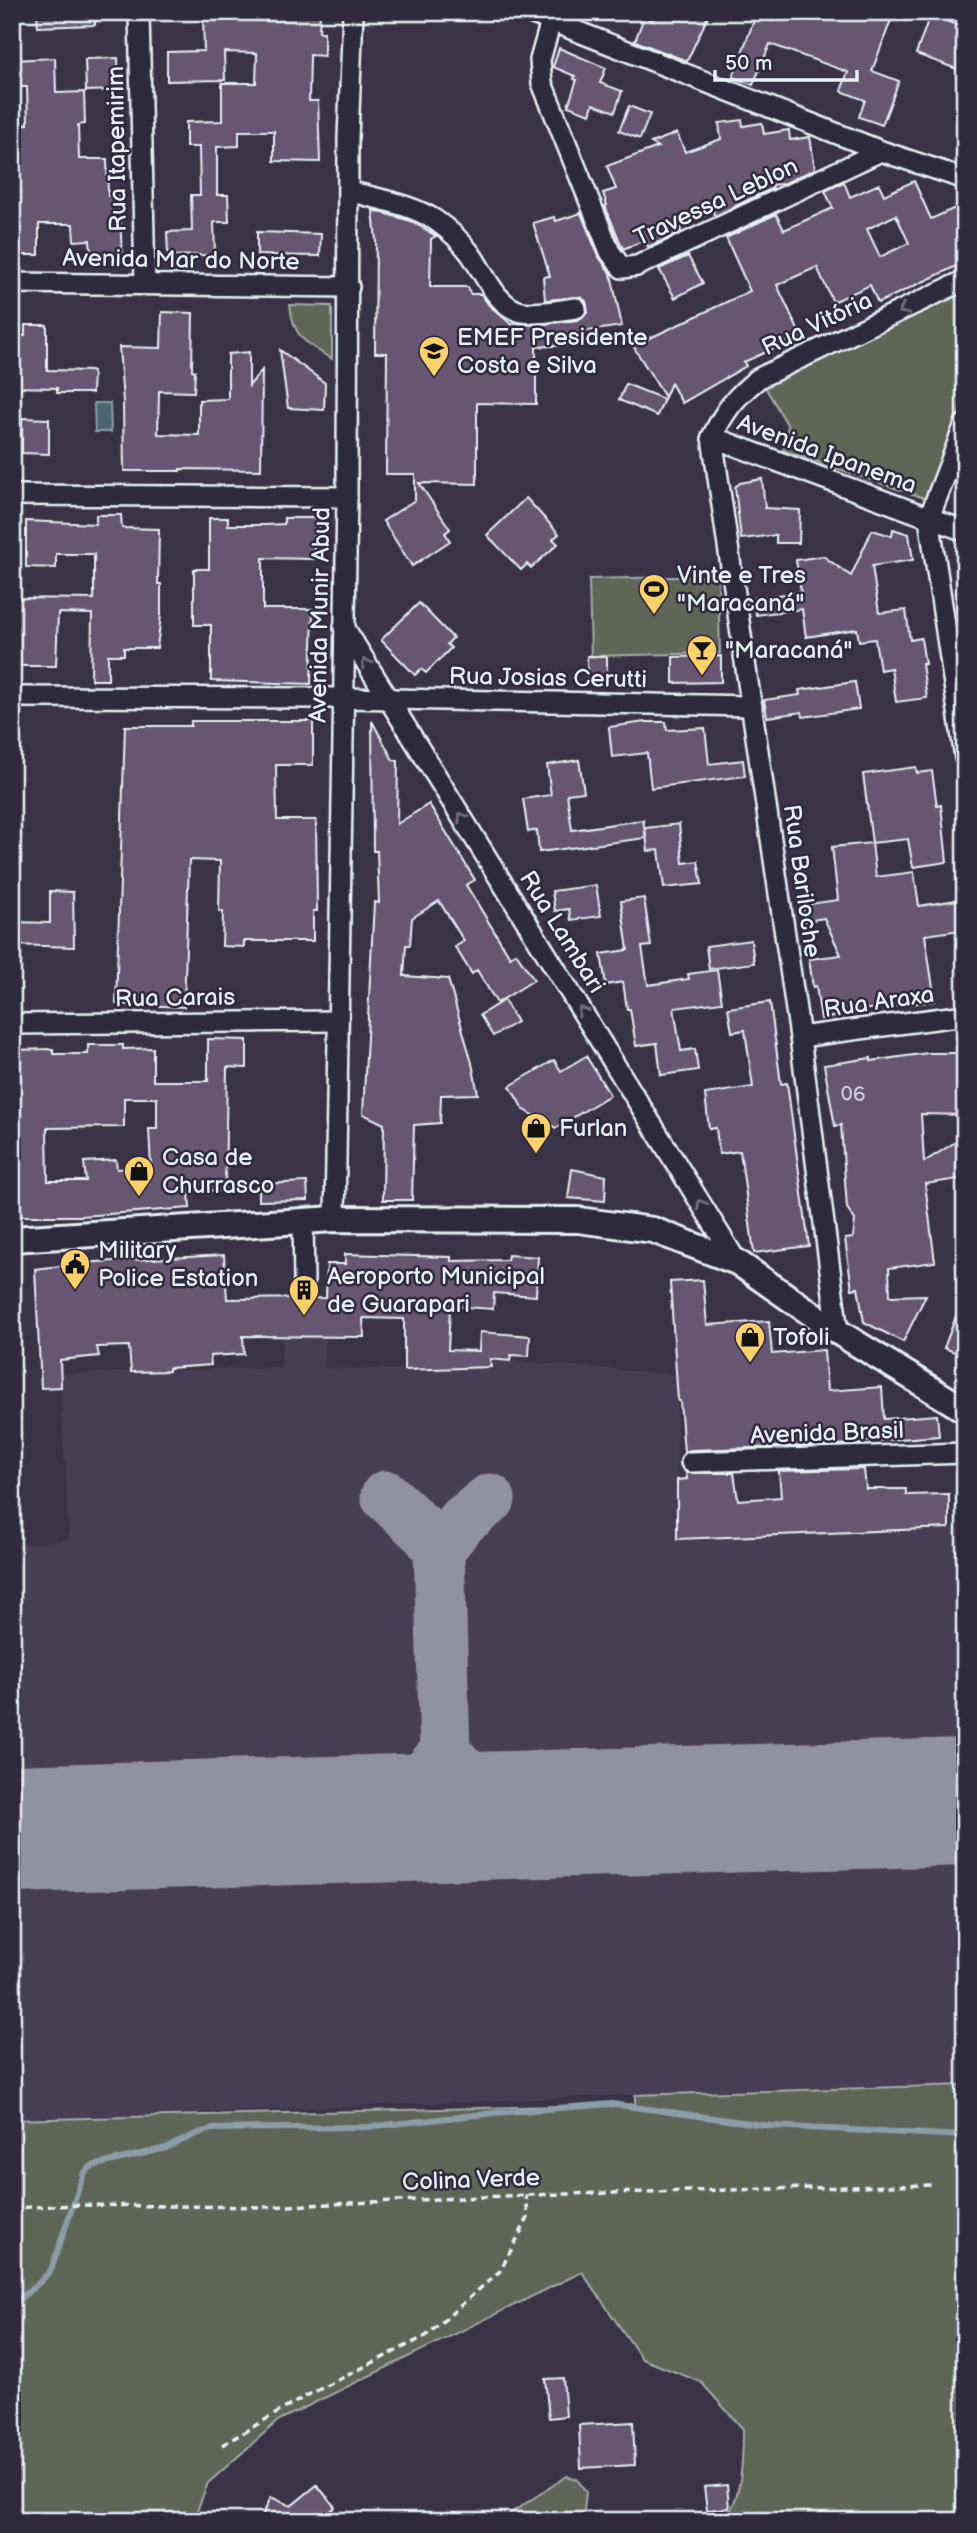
<svg xmlns="http://www.w3.org/2000/svg" width="977" height="2533" font-family="'Balsamiq Sans',sans-serif">
  <rect width="100%" height="100%" fill="#3a3347"/>
  <filter id="ink" filterUnits="userSpaceOnUse"><feTurbulence type="fractalNoise" baseFrequency=".0143" numOctaves="2"/><feDisplacementMap in="SourceGraphic" scale="14" xChannelSelector="R" yChannelSelector="G"/><feConvolveMatrix kernelMatrix="1 2 1 2 8 2 1 2 1" color-interpolation-filters="sRGB"/></filter>
  <g filter="url(#ink)">
    <polygon fill="#473e54" points="326,1335 325,1368 404,1370 490,1367 490,1359 677,1375 677,1539 965,1528 965,2085 635,2095 12,2120 12,1545 69,1540 60,1374 281,1367 283,1336"/>
    <g fill="#5f6658" stroke="#a4aca8" stroke-width="2">
      <polygon points="965,291 965,395 927,499 783,450 788,426 765,387"/>
      <path d="M 290,305 L 332,306 L 332,359 C 305,343 293,337 290,305 Z"/>
      <polygon points="718,576 720,653 591,656 589,579"/>
      <path d="M 965,2085 L 965,2521 L 720,2521 C 743,2507 743,2454 743,2429 L 701,2382 L 642,2359 L 582,2272 L 279,2420 L 208,2483 L 197,2511 L 205,2521 L 12,2521 L 12,2120 L 635,2104 L 635,2095 Z"/>
      <polygon points="567,2476 577,2479 586,2492 583,2521 499,2521"/>
    </g>
    <polygon fill="#4c6574" stroke="#8a9da9" stroke-width="2" points="94,403 110,403 111,432 95,432"/>
    <g fill="none" stroke-linecap="round" stroke-linejoin="round">
      <polyline stroke="#8a9da9" stroke-width="6" points="12,2305 39,2283 51,2270 84,2173 92,2166 166,2148 196,2134 212,2129 367,2127 494,2113 612,2104 771,2126 965,2136"/>
      <g stroke="#9192a0" stroke-width="51">
        <polyline points="439,1550 461,1522 490,1499"/>
        <path d="M 445,1751 C 481,1795 501,1803 556,1813"/>
        <path d="M 338,1819 C 392,1807 411,1796 445,1751 L 439,1550 L 426,1533 L 386,1496"/>
      </g>
      <polyline stroke="#9192a0" stroke-width="128" points="12,1829 965,1802"/>
    </g>
    <g fill="#665671" stroke="#e8f1f8" stroke-width="2" fill-rule="evenodd">
      <polygon points="37,12 95,12 95,25 38,27"/>
      <polygon points="203,12 320,12 319,32 324,32 324,56 310,55 309,101 318,101 320,162 274,161 274,131 239,131 239,146 217,147 217,195 228,195 229,222 214,222 215,255 168,256 167,232 192,231 191,195 200,195 199,147 186,147 186,122 222,121 222,83 256,83 257,53 224,52 225,80 167,81 167,52 204,51"/>
      <polygon points="656,12 710,12 687,61 635,41 644,17 653,21"/>
      <polygon points="757,12 894,12 872,71 899,81 882,125 859,117 865,100 841,91 848,72 770,44 753,85 733,77"/>
      <polygon points="930,15 965,28 965,72 916,54"/>
      <polygon points="559,48 606,68 600,83 622,91 615,112 593,104 590,114 568,106 577,80 574,79 575,76 553,67"/>
      <polygon points="55,58 56,93 84,92 85,124 78,125 79,159 107,159 108,196 119,196 122,256 91,256 90,240 74,241 73,224 39,224 39,255 12,255 12,216 20,216 19,186 12,187 12,125 28,124 27,87 12,87 12,60"/>
      <polygon points="118,58 119,90 86,91 85,59"/>
      <polygon points="629,106 650,114 640,139 619,131"/>
      <polygon points="742,120 743,126 762,123 764,134 789,130 790,140 810,137 815,169 783,184 772,185 773,188 715,216 713,211 680,227 681,232 648,247 645,240 623,249 605,206 607,205 603,193 616,189 607,166 658,147 651,143 677,133 685,152 721,139 719,123"/>
      <path d="M 914,181 L 931,219 L 955,208 L 965,228 L 965,262 L 878,303 L 870,285 L 833,302 L 817,267 L 777,285 L 801,336 L 744,362 L 746,366 L 682,403 L 671,383 L 665,397 L 633,346 L 750,291 L 726,238 L 776,214 L 784,230 L 833,208 L 825,191 L 844,182 L 850,197 L 879,184 L 884,195 ZM 896,215 L 909,243 L 880,257 L 867,229 Z"/>
      <polygon points="373,210 411,221 436,236 431,239 430,287 468,287 470,294 481,294 489,305 511,324 535,325 578,320 588,312 586,301 580,297 545,300 543,277 550,276 533,223 554,217 556,221 581,213 599,257 611,274 622,326 568,334 569,345 536,347 536,404 477,403 477,484 419,483 450,529 445,533 450,541 412,566 383,521 415,500 415,474 386,474 387,353 375,353 376,240"/>
      <polygon points="257,232 321,234 320,256 257,255"/>
      <polygon points="688,256 703,283 675,298 659,269"/>
      <polygon points="162,312 193,313 192,370 195,371 194,392 159,391 158,434 199,435 199,400 228,399 228,354 249,352 249,386 262,370 261,470 180,469 180,471 124,471 123,402 119,347 161,348"/>
      <polygon points="25,325 47,325 47,370 93,371 92,393 57,393 57,388 12,387 12,335 25,336"/>
      <polygon points="280,350 325,383 324,410 288,408"/>
      <polygon points="626,384 664,399 657,416 619,400"/>
      <polygon points="22,418 49,419 49,454 22,453"/>
      <polygon points="762,479 765,508 800,510 799,543 776,543 776,535 741,539 735,487 740,483"/>
      <polygon points="526,498 559,534 553,539 558,544 531,568 527,564 521,570 487,535"/>
      <polygon points="96,515 121,515 122,528 159,529 158,584 161,584 161,615 157,648 124,648 124,655 108,655 108,680 91,680 92,614 58,613 56,666 12,666 12,598 94,599 94,554 56,554 56,568 26,567 26,521 96,524"/>
      <polygon points="209,518 228,518 228,525 265,525 284,524 284,518 319,518 319,536 314,536 314,559 263,558 263,609 313,609 311,684 211,681 211,625 194,625 194,569 209,569"/>
      <polygon points="893,529 909,534 913,560 872,566 879,613 906,610 910,640 921,638 925,664 922,664 927,698 896,702 891,668 880,670 875,639 859,641 857,629 806,637 802,609 756,615 754,598 801,592 796,560 823,556 851,576 872,530 892,536"/>
      <polygon points="419,603 453,638 447,644 451,648 426,673 421,669 415,675 381,640"/>
      <polygon points="587,656 607,657 607,679 587,678"/>
      <polygon points="721,656 721,682 673,683 673,657"/>
      <polygon points="855,682 859,709 803,717 802,712 767,717 764,700 800,695 799,690"/>
      <polygon points="191,721 313,721 313,765 276,765 277,820 316,820 317,911 313,911 313,941 244,941 244,947 222,946 223,911 219,911 220,861 189,860 184,1007 116,1004 125,726 191,726"/>
      <polygon points="372,721 393,760 398,761 397,824 429,804 475,880 466,885 510,957 516,953 534,980 497,1003 477,970 472,974 455,947 464,941 439,901 412,918 410,945 406,945 404,976 448,979 472,1063 478,1094 441,1095 440,1123 414,1125 412,1200 383,1200 384,1124 363,1114 374,902 379,903 377,851 373,851"/>
      <polygon points="645,722 666,722 667,730 705,728 709,764 743,760 745,776 651,788 647,753 612,757 609,727"/>
      <polygon points="579,760 584,792 567,794 572,830 643,820 646,838 539,852 537,830 528,832 523,799 551,795 547,765"/>
      <polygon points="916,767 917,773 932,771 937,806 941,805 947,862 913,867 908,839 872,843 863,774"/>
      <polygon points="679,824 683,863 698,861 702,884 664,888 659,850 648,851 645,828"/>
      <polygon points="872,843 876,877 914,872 919,906 957,900 961,930 925,935 935,1001 852,1011 853,1014 821,1019 816,986 813,987 809,959 841,955 824,918 805,921 802,905 838,900 832,847"/>
      <polygon points="596,885 601,916 571,920 569,909 555,911 552,891"/>
      <polygon points="50,891 73,892 74,947 12,945 12,922 50,923"/>
      <polygon points="644,898 651,946 642,947 648,985 689,979 688,974 717,970 722,1002 674,1008 681,1051 695,1049 698,1070 661,1075 657,1043 636,1046 630,1009 627,1009 623,982 606,985 601,954 628,950 621,901"/>
      <polygon points="751,940 754,963 709,969 706,946"/>
      <polygon points="504,1000 517,1022 493,1036 480,1015"/>
      <polygon points="770,1002 781,1084 787,1083 809,1246 754,1253 740,1151 719,1154 716,1128 709,1129 705,1094 753,1087 745,1030 732,1032 728,1008"/>
      <path d="M 208,1039 L 247,1040 L 247,1068 L 227,1067 L 225,1191 L 189,1190 L 190,1208 L 81,1216 L 12,1216 L 12,1050 L 53,1049 L 53,1054 L 88,1054 L 88,1045 L 123,1045 L 123,1049 L 153,1048 L 153,1081 L 208,1081 ZM 124,1098 L 157,1098 L 157,1129 L 149,1129 L 151,1167 L 117,1169 L 116,1160 L 84,1162 L 86,1181 L 48,1181 L 47,1128 L 124,1127 Z"/>
      <polygon points="928,1053 965,1053 965,1115 921,1114 924,1162 965,1136 965,1178 925,1184 935,1262 889,1268 890,1296 926,1295 903,1342 864,1322 858,1288 852,1289 845,1239 853,1238 855,1220 847,1208 841,1125 835,1126 824,1065 871,1058 871,1061"/>
      <polygon points="586,1056 610,1095 556,1128 523,1109 510,1086 554,1060 561,1071"/>
      <polygon points="572,1169 606,1176 605,1201 568,1198"/>
      <polygon points="307,1182 308,1200 259,1201 259,1184"/>
      <polygon points="345,1254 451,1257 451,1261 507,1260 508,1255 538,1257 536,1296 494,1293 493,1309 450,1306 448,1350 479,1351 480,1332 530,1336 529,1356 511,1355 510,1361 490,1359 491,1367 404,1370 404,1319 363,1318 364,1337 243,1336 244,1354 210,1356 211,1365 169,1368 169,1371 131,1372 129,1346 97,1347 99,1356 60,1360 61,1387 41,1388 35,1269 96,1262 224,1255 227,1299 326,1298 327,1264 345,1264"/>
      <polygon points="703,1280 707,1325 769,1321 772,1354 824,1350 827,1391 882,1387 884,1419 937,1415 939,1436 861,1442 861,1444 691,1450 684,1452 680,1401 678,1401 670,1282"/>
      <polygon points="963,1298 965,1298 965,1356 944,1348"/>
      <polygon points="864,1469 866,1489 906,1489 906,1495 949,1494 949,1528 677,1539 677,1480 687,1479 686,1473 734,1473 738,1500 781,1497 779,1471"/>
      <polygon points="563,2378 566,2416 549,2418 545,2379"/>
      <polygon points="633,2422 635,2465 581,2468 579,2425"/>
      <polygon points="317,2485 335,2507 320,2521 260,2521 271,2497 291,2506"/>
      <polygon points="727,2485 729,2508 707,2510 704,2487"/>
    </g>
    <g fill="none" stroke-linecap="round" stroke-linejoin="round">
      <g stroke="#e8f1f8" stroke-width="24">
        <g id="minor">
          <polyline points="139,12 145,284"/>
          <polyline points="528,12 881,151 965,179"/>
          <polyline points="551,21 540,60 542,83 610,252 622,268 637,266 881,151"/>
          <path d="M 349,191 C 376,199 411,204 435,220 C 448,229 461,241 470,253 C 484,272 496,307 522,312 C 539,315 559,310 576,308"/>
          <polyline points="12,283 349,287"/>
          <polyline points="965,424 929,518 965,758"/>
          <polyline points="712,437 800,1037 838,1332"/>
          <path d="M 712,437 C 725,410 735,397 759,378 L 965,280"/>
          <polyline points="712,437 965,531"/>
          <polyline points="12,495 347,497"/>
          <polyline points="344,627 737,1262"/>
          <polyline points="12,697 343,698 752,706"/>
          <polyline points="12,1024 338,1021"/>
          <polyline points="800,1037 965,1015"/>
          <polyline points="335,1219 347,497 348,138 353,12"/>
          <polyline points="303,1221 304,1282"/>
          <polyline points="691,1462 965,1453"/>
        </g>
      </g>
      <g stroke="#e8f1f8" stroke-width="30">
        <polyline id="major" points="12,1239 335,1219 578,1220 653,1230 737,1262 838,1332 965,1410"/>
      </g>
      <g stroke="#e8f1f8" stroke-width="3.5" stroke-dasharray="7 5" stroke-linecap="butt">
        <polyline points="12,2208 76,2205 265,2207 526,2195 932,2185"/>
        <polyline points="222,2445 306,2396 426,2336 500,2271 528,2218 526,2195"/>
      </g>
      <use href="#minor" stroke="#2f2a3d" stroke-width="19"/>
      <use href="#major" stroke="#2f2a3d" stroke-width="24"/>
    </g>
    <defs><path id="oneway-chevron" d="M-2-3.5L2.5 0L-2 3.5" fill="none" stroke-width="1.6" stroke-linecap="round" stroke-linejoin="round" transform="scale(1.75)"/></defs>
    <g stroke="#70707e">
      <use href="#oneway-chevron" transform="translate(903 310) rotate(155)"/>
      <use href="#oneway-chevron" transform="translate(366 663) rotate(-122)"/>
      <use href="#oneway-chevron" transform="translate(462 817) rotate(-122)"/>
      <use href="#oneway-chevron" transform="translate(582 1011) rotate(-122)"/>
      <use href="#oneway-chevron" transform="translate(701 1204) rotate(-122)"/>
    </g>
  </g>
  <defs>
    <g id="school-pin" transform="scale(1.575)"><path d="M0 17L-7.5 6A9.5 9.5 0 1 1 7.5 6Z" fill="#ffd166" stroke="#2f2a3d"/><path d="M0-5L7-2L0 1L-7-2ZM-4 1L0 2.5L4 1V4Q0 6-4 4Z" fill="#111"/></g>
    <g id="stadium-pin" transform="scale(1.575)"><path d="M0 17L-7.5 6A9.5 9.5 0 1 1 7.5 6Z" fill="#ffd166" stroke="#2f2a3d"/><path d="M0-5a6.5 5 0 1 0 0 10a6.5 5 0 1 0 0-10ZM-3.5-1.8h7v3.6h-7Z" fill="#111"/></g>
    <g id="bar-pin" transform="scale(1.575)"><path d="M0 17L-7.5 6A9.5 9.5 0 1 1 7.5 6Z" fill="#ffd166" stroke="#2f2a3d"/><path d="M-6-5H6L.8 .8V4.5H3.5V6h-7V4.5H-.8V.8Z" fill="#111"/></g>
    <g id="shop-pin" transform="scale(1.575)"><path d="M0 17L-7.5 6A9.5 9.5 0 1 1 7.5 6Z" fill="#ffd166" stroke="#2f2a3d"/><path d="M-5-2.5h2.3a2.7 3.5 0 0 1 5.4 0H5L5.5 6h-11ZM-1.5-2.5h3a1.5 2.3 0 0 0-3 0Z" fill="#111"/></g>
    <g id="civic-pin" transform="scale(1.575)"><path d="M0 17L-7.5 6A9.5 9.5 0 1 1 7.5 6Z" fill="#ffd166" stroke="#2f2a3d"/><path d="M-.6-6.5H3V-4.5H.6V-3L4-1V1h2V6H-6V1h2V-1L-.6-3ZM-1.2 2.5V6h2.4V2.5Z" fill="#111"/></g>
    <g id="building-pin" transform="scale(1.575)"><path d="M0 17L-7.5 6A9.5 9.5 0 1 1 7.5 6Z" fill="#ffd166" stroke="#2f2a3d"/><path d="M-4-6H4V6H1V3H-1V6H-4ZM-2.5-4.3h1.7v1.8h-1.7ZM.8-4.3h1.7v1.8H.8ZM-2.5-1h1.7V.8h-1.7ZM.8-1h1.7V.8H.8Z" fill="#111"/></g>
  </defs>
  <g fill-rule="evenodd">
    <use href="#school-pin" x="434" y="351"/>
    <use href="#stadium-pin" x="654" y="589"/>
    <use href="#bar-pin" x="702" y="650"/>
    <use href="#shop-pin" x="536" y="1128"/>
    <use href="#shop-pin" x="139" y="1171"/>
    <use href="#civic-pin" x="75" y="1264"/>
    <use href="#building-pin" x="304" y="1290"/>
    <use href="#shop-pin" x="750" y="1337"/>
  </g>
  <g text-anchor="middle" dominant-baseline="central" stroke-width="5" stroke-linejoin="round" paint-order="stroke">
    <g font-size="21" fill="#c8cad6">
      <text x="853" y="1094">06</text>
    </g>
    <g font-size="24" fill="#e8f1f8" stroke="#2f2a3d">
      <text transform="translate(117 149) rotate(-91)">Rua Itapemirim</text>
      <text transform="translate(716 202) rotate(-25)">Travessa Leblon</text>
      <text transform="translate(181 260) rotate(1)">Avenida Mar do Norte</text>
      <text transform="translate(817 324) rotate(-25)">Rua Vitória</text>
      <text transform="translate(827 454) rotate(20)">Avenida Ipanema</text>
      <text transform="translate(320 615) rotate(-89)">Avenida Munir Abud</text>
      <text transform="translate(548 678) rotate(1)">Rua Josias Cerutti</text>
      <text transform="translate(802 881) rotate(82)">Rua Bariloche</text>
      <text transform="translate(562 932) rotate(58)">Rua Lambari</text>
      <text transform="translate(175 998) rotate(-1)">Rua Carais</text>
      <text transform="translate(879 1002) rotate(-8)">Rua Araxa</text>
      <text transform="translate(827 1433) rotate(-2)">Avenida Brasil</text>
      <text transform="translate(471 2180) rotate(-2)">Colina Verde</text>
    </g>
    <g font-size="24" fill="#e8f1f8" stroke="#2f2a3d" text-anchor="start">
      <text x="457" y="337">EMEF Presidente<tspan x="457" dy="28">Costa e Silva</tspan></text>
      <text x="677" y="575">Vinte e Tres<tspan x="677" dy="28">"Maracaná"</tspan></text>
      <text x="725" y="650">"Maracaná"</text>
      <text x="559" y="1128">Furlan</text>
      <text x="162" y="1157">Casa de<tspan x="162" dy="28">Churrasco</tspan></text>
      <text x="98" y="1250">Military<tspan x="98" dy="28">Police Estation</tspan></text>
      <text x="327" y="1276">Aeroporto Municipal<tspan x="327" dy="28">de Guarapari</tspan></text>
      <text x="773" y="1337">Tofoli</text>
    </g>
  </g>
  <rect width="977" height="2533" fill="none" stroke="#2f2a3d" stroke-width="42"/>
  <rect x="21" y="21" width="935" height="2491" fill="none" stroke="#e8f1f8" stroke-width="2.5" filter="url(#ink)"/>
  <path d="M715 70v10h142v-10" fill="none" stroke="#e8f1f8" stroke-width="3.5"/>
  <text x="725" y="70" font-size="21" fill="#e8f1f8" stroke="#2f2a3d" stroke-width="5" paint-order="stroke">50 m</text>
</svg>
